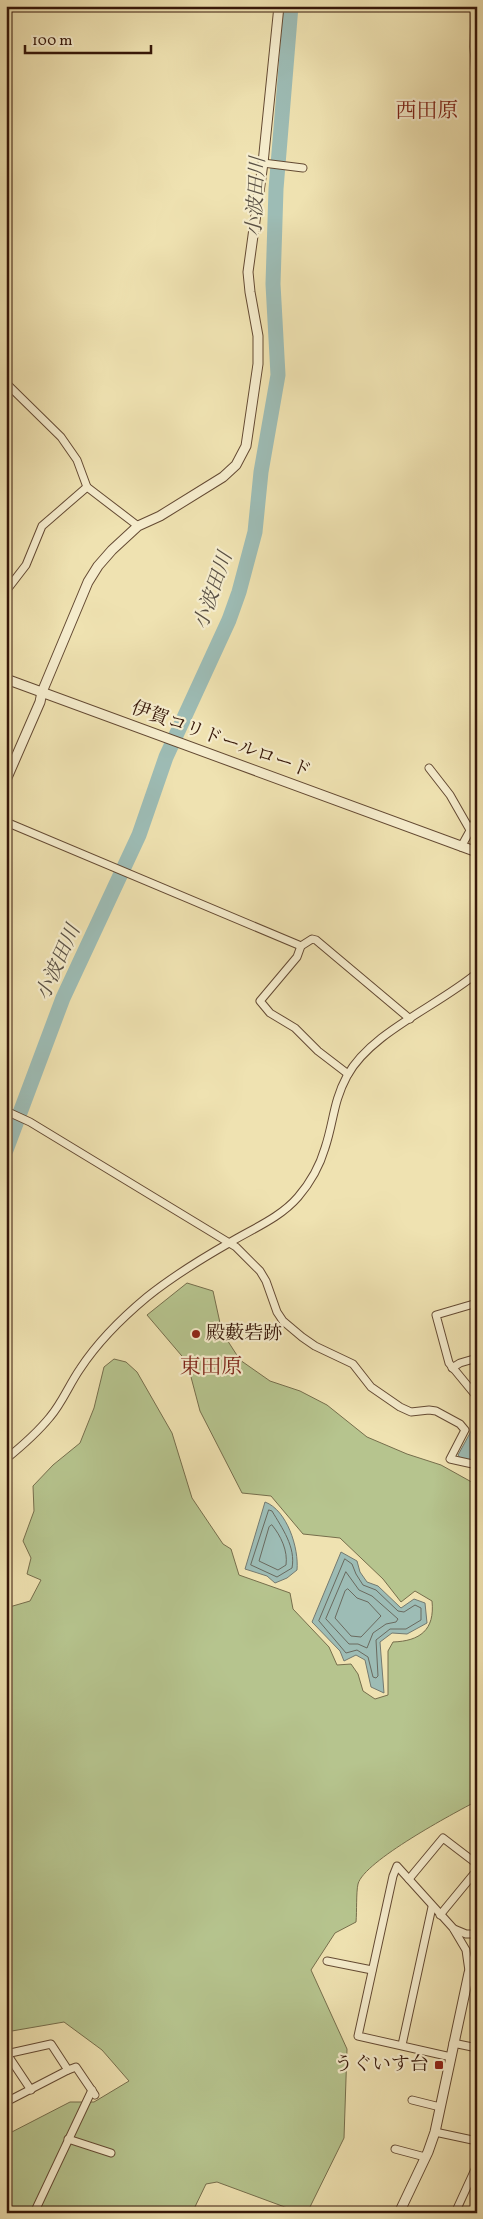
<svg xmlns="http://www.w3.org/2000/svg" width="483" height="2219" font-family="Vollkorn,'Noto Serif JP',serif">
  <rect width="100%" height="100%" fill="#efe2b1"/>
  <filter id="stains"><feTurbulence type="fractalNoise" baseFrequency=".004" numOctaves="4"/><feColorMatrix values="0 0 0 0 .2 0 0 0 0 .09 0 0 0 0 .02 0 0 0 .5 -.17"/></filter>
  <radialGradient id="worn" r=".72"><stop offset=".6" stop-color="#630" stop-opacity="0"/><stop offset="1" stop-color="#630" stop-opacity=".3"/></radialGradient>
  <path fill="#b6c48e" stroke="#766e4c" d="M 187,1283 L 213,1291 L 222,1332 L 240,1360 L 270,1381 L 300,1391 L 327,1405 L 367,1437 L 407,1454 L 441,1465 L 477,1485 L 477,1801 C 454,1813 364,1861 358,1884 C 356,1893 357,1911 356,1922 L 335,1933 L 311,1970 L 347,2049 L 344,2138 L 307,2213 L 301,2213 L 217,2182 L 206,2184 L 192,2213 L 6,2213 L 6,2135 L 70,2102 L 94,2102 L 129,2081 L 102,2050 L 64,2022 L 6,2032 L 6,1608 L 30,1601 L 41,1580 L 27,1574 L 31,1558 L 23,1541 L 34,1511 L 33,1486 L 53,1465 L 80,1443 L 94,1408 L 104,1367 L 114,1359 L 126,1362 L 137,1372 L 172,1433 L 192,1498 L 223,1544 L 231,1549 L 239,1575 L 290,1593 L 293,1609 L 329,1647 L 337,1665 L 351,1664 L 358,1674 L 363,1691 L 375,1699 L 388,1695 L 388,1651 L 393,1642 C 420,1641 435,1630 432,1601 L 415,1591 L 401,1602 L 383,1579 L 340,1538 L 303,1534 L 271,1496 L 242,1493 L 200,1411 L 187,1362 L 147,1315 Z"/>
  <g fill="#9dbcb5" stroke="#747a70">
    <polygon points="475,1424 477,1424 477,1461 461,1459 458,1455"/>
    <path d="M 265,1502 C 287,1510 299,1548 297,1570 L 287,1578 L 275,1583 L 267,1576 L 245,1569 Z"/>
    <polygon points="341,1552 357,1561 360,1572 367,1582 378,1586 401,1608 414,1599 425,1603 427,1623 407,1634 392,1633 380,1642 384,1693 371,1687 365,1660 356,1655 344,1661 340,1651 312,1622"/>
  </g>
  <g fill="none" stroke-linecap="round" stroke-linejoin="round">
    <g stroke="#6a6a5f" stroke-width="1">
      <path d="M 269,1510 L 272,1511 C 282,1528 296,1547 292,1568 L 277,1577 L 251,1565 Z"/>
      <path d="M 272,1525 C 281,1536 288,1551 286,1565 L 278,1570 L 259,1561 L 269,1527 Z"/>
      <polygon points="345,1559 352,1564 356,1574 363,1585 376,1590 398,1611 404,1612 415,1605 421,1608 421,1620 406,1629 390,1629 376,1640 378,1676 376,1678 373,1677 368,1657 357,1650 346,1653 319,1621"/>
      <polygon points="346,1572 359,1590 372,1596 398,1619 396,1622 386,1624 373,1633 367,1648 358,1644 349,1644 326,1619"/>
      <polygon points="348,1589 357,1598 368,1602 381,1616 361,1637 351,1636 335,1618 345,1591"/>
    </g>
    <polyline stroke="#9dbcb5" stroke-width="15" points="6,1150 63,998 139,835 166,757 229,620 239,592 255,532 261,472 278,375 273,284 276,189 291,6"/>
    <g stroke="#644a33" stroke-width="9">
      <g id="minor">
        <polyline points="475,6 474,47 477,92"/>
        <polyline points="263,163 303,168"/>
        <polyline points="6,383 61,437 77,460 87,487 138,526"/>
        <polyline points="6,591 26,565 42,526 87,487"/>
        <polyline points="429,768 450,795 470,830"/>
        <polyline points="6,822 301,946"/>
        <polyline points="461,847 477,818"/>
        <polyline points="348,1074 318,1051 295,1028 270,1013 260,1001 297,957 301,946 312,939 316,940 410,1019"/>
        <polyline points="6,1111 30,1122 236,1247 260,1271 266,1281 277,1312 283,1321 302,1337 315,1346 353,1364 371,1387 400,1407 411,1412 429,1410 436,1411 460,1424 465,1430 450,1459 477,1465"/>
        <polyline points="477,1303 436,1315 449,1363 477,1397"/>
        <polyline points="452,1368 460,1363 477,1358"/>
        <path d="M 6,1459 C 22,1446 37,1433 50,1417 C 62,1403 69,1385 80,1369 C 97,1343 123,1317 147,1297 C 172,1277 201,1259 229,1243 C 252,1229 280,1218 298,1197 C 310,1183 320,1165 325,1148 C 334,1121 333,1102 347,1076 C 371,1032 438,1006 477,973"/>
        <polyline points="409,1879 443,1838 477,1864"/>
        <polyline points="440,1915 477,1870"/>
        <polyline points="454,1929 466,1934 477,1934"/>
        <polyline points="327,1961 372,1970"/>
        <polyline points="453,2043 477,2048"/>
        <polyline points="402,2045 432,1907"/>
        <polyline points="6,2054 51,2044 68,2070 6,2102"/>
        <polyline points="7,2054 31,2090"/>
        <polyline points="451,2057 358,2036 393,1876 397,1866 453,1928 466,1950 469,1971"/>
        <polyline points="68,2070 76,2067 95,2095"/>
        <polyline points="412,2100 440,2107"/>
        <polyline points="435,2132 477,2141"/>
        <polyline points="68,2139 111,2153"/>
        <polyline points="395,2149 425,2157"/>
        <polyline points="34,2213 92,2090"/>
        <polyline points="455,2213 477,2165"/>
      </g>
    </g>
    <g stroke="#644a33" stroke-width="11">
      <g id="tertiary">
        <polyline points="6,679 477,852"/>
        <polyline points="6,780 40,702 42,692 88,582 98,566 112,550 138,526 160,516 223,477 236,465 246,446 258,364 258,336 250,292 248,272 263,163 279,6"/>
        <polyline points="399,2213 428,2152 435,2132 469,1973 477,1952"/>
      </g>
    </g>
    <use href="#minor" stroke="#f5eccc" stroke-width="7"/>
    <use href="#tertiary" stroke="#f5eccc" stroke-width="9"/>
  </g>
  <g fill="#8f2418" stroke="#f5eccc" stroke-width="2">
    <circle cx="196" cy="1334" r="5"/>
    <rect x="434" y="2060" width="10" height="10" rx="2.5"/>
  </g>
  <g text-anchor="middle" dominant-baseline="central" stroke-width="4.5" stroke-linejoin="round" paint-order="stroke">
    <g font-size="19" fill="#361709" stroke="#f5eccc">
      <text transform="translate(221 740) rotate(20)">伊賀コリドールロード</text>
    </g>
    <g font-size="19" fill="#361709" stroke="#f5eccc" text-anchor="start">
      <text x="206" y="1334">殿藪砦跡</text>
      <text x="429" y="2065" text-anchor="end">うぐいす台</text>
    </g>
    <g font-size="20" font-style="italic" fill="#5a5145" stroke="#f5eccc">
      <text transform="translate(257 197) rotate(-87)">小波田川</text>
      <text transform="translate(214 591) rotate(-71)">小波田川</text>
      <text transform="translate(59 963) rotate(-66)">小波田川</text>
    </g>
    <g font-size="21" fill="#7a1f14" stroke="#f5eccc">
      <text x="427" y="111">西田原</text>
      <text x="211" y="1367">東田原</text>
    </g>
  </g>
  <rect width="483" height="2219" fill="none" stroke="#efe2b1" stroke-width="25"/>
  <rect x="8" y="8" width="468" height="2204" fill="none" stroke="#361709" stroke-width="2.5"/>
  <rect x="12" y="12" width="458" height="2194" fill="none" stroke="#361709"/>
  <path d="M25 45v8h126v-8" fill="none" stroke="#361709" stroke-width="2.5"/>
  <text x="32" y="45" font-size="15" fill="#361709" stroke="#f5eccc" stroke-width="4" paint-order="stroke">100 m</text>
  <rect width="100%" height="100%" filter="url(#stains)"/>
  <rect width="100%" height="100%" fill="url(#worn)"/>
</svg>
